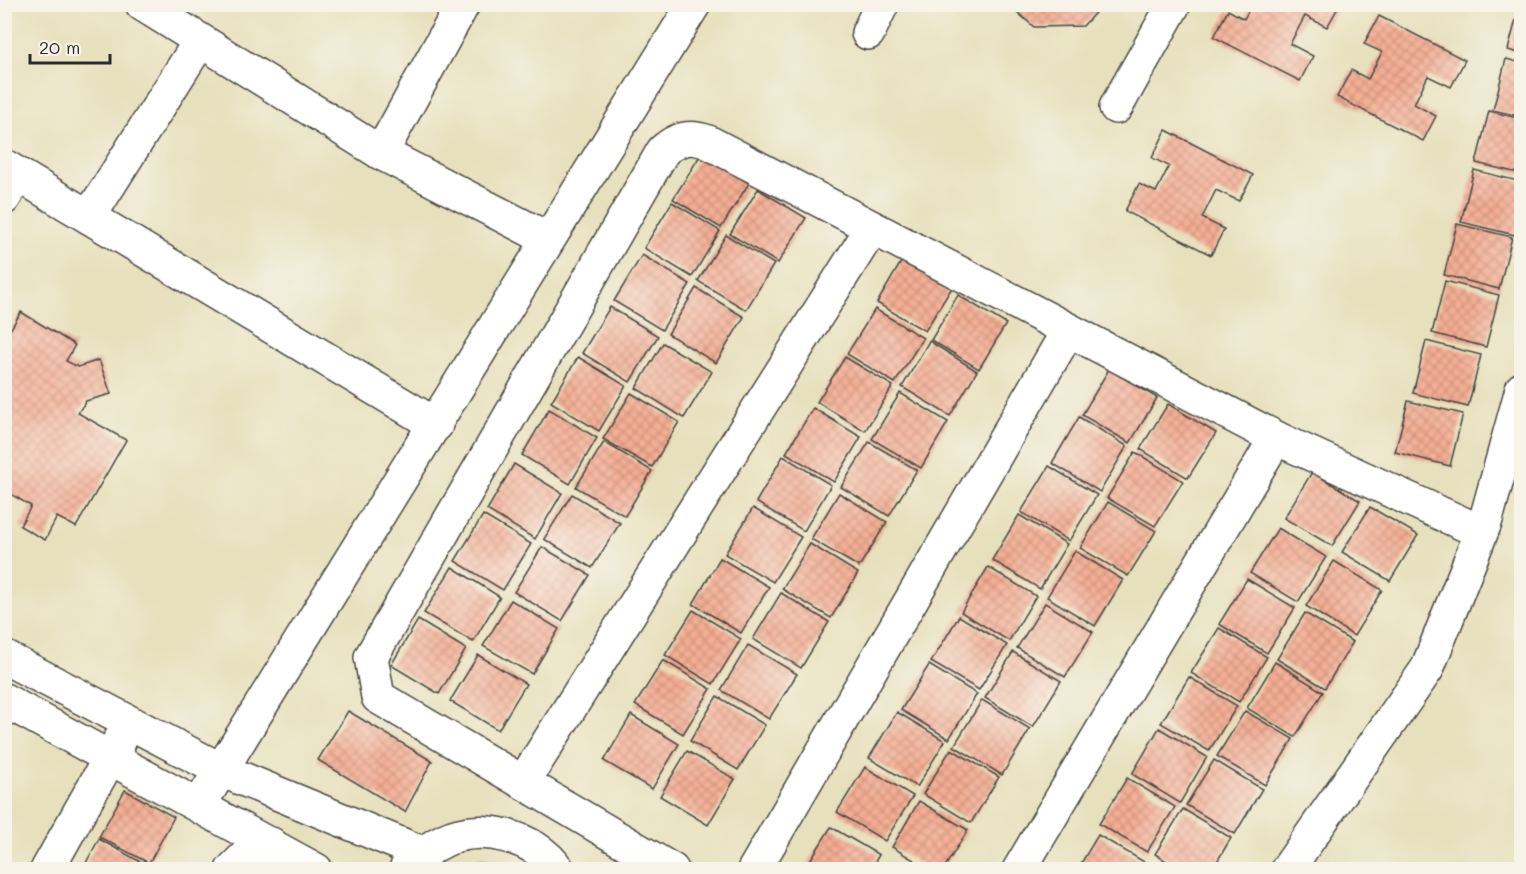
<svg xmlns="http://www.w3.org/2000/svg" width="1526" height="874" font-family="Mali,sans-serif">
  <defs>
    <pattern id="grass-dots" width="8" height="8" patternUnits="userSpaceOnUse" patternTransform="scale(1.5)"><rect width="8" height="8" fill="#88d28e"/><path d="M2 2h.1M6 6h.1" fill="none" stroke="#76b47b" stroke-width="1.8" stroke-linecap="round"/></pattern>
    <pattern id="building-cross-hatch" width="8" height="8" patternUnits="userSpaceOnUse" patternTransform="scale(1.5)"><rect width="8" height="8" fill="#f6af95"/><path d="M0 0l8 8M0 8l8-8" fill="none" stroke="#c78f7a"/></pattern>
  </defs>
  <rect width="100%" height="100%" fill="#f7f3e8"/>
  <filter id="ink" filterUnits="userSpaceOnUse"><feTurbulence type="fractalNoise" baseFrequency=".0167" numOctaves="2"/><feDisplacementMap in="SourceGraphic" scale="12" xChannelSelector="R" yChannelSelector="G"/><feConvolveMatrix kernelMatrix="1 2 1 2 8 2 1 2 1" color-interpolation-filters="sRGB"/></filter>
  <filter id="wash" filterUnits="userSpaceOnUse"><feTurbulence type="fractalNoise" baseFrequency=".008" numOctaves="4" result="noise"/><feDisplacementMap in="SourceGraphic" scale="24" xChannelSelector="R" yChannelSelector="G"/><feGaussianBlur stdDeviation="1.35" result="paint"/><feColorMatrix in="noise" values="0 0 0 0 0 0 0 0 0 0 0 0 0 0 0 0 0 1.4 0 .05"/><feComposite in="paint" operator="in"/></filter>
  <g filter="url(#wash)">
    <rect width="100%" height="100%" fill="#e7e0bc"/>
    <polygon fill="url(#grass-dots)" stroke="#5a7e5c" stroke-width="1.5" points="482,859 502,863 517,869 450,869 462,863"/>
    <g id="blocks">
      <g fill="url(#building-cross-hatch)">
        <polygon points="1008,4 1103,4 1083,26 1034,27"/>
        <polygon points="1252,4 1340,4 1327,27 1305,16 1290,44 1313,56 1300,81 1214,37 1228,10 1244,19"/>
        <polygon points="1520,4 1522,4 1522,54 1508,50"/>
        <polygon points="1379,16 1465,60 1451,87 1428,76 1414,104 1436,116 1423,141 1337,97 1351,70 1368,79 1382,52 1364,44"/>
        <polygon points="1506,59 1522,63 1522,117 1493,110"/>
        <polygon points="1489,111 1522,119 1522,174 1476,163"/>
        <polygon points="1166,130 1253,175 1239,201 1216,190 1202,218 1224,229 1211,255 1125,211 1139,184 1156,192 1169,166 1152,158"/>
        <polygon points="701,154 749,183 721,228 673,199"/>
        <polygon points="1474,170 1522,182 1522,209 1515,235 1461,222"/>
        <polygon points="758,189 806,218 778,263 730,234"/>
        <polygon points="672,202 720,231 692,277 644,248"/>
        <polygon points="1457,224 1512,237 1499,289 1444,275"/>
        <polygon points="726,235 774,264 746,310 698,281"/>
        <polygon points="642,255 690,284 662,330 614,301"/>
        <polygon points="904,257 953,286 925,331 877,303"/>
        <polygon points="1445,281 1499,295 1486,347 1432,333"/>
        <polygon points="696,288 744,317 716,363 668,334"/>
        <polygon points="958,295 1006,324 979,369 931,340"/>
        <polygon points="610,307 658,336 630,382 582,353"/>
        <polygon points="875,309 923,338 895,383 847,354"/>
        <polygon points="21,312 75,345 66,361 78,367 99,360 111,394 86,401 78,413 126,440 76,527 57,517 45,540 20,526 31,506 4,490 4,340"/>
        <polygon points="929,341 977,371 950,416 902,387"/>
        <polygon points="1426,341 1481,355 1468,407 1413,393"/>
        <polygon points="663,343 712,372 684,418 636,388"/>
        <polygon points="578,357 626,386 599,431 551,402"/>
        <polygon points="845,357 893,386 865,431 817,402"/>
        <polygon points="1109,369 1157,398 1130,443 1082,415"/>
        <polygon points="631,393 679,422 652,467 603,439"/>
        <polygon points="900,393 948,422 921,468 872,439"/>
        <polygon points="1408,401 1463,414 1450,466 1395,452"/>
        <polygon points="1168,404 1216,433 1188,478 1140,449"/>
        <polygon points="813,408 861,437 834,482 786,453"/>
        <polygon points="549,409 597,438 570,484 522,455"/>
        <polygon points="1079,417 1127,446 1100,492 1052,463"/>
        <polygon points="604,442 652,471 625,516 576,487"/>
        <polygon points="869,442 917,470 889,516 841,487"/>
        <polygon points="1135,452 1183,481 1155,526 1107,498"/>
        <polygon points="783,456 831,485 804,531 756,502"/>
        <polygon points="514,464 562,493 535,539 487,510"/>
        <polygon points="1049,466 1097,495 1069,541 1021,512"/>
        <polygon points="1312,472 1360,501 1332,546 1284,518"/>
        <polygon points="839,493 887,522 859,567 811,539"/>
        <polygon points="572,494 620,523 592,568 544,539"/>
        <polygon points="1108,502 1156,531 1128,576 1080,548"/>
        <polygon points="1370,507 1418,535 1390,581 1342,552"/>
        <polygon points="753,508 801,537 773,582 725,554"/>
        <polygon points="483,515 531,544 503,590 455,561"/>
        <polygon points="1019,515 1067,544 1040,589 992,560"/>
        <polygon points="1278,528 1326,557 1298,602 1250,573"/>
        <polygon points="810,544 858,573 831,618 782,589"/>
        <polygon points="542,547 590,575 562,621 514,592"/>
        <polygon points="1075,551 1123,580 1095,626 1047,597"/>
        <polygon points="720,558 769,587 741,633 693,604"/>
        <polygon points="1334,561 1382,590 1354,636 1306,606"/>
        <polygon points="452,567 500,597 473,642 424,613"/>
        <polygon points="988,567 1036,596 1009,641 961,612"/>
        <polygon points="1247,579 1295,608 1267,653 1219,624"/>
        <polygon points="781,593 829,622 801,668 753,639"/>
        <polygon points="511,600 559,629 532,674 483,646"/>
        <polygon points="1045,603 1093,632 1065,677 1017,648"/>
        <polygon points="693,610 741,639 713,684 665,655"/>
        <polygon points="1305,613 1353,642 1325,688 1277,659"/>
        <polygon points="959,616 1007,645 979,690 931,662"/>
        <polygon points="418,620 466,649 439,694 391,665"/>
        <polygon points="1219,628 1267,657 1239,702 1191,673"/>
        <polygon points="748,645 797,674 769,719 721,690"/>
        <polygon points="1013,652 1061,681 1033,727 985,698"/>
        <polygon points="478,655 526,684 498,730 450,701"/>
        <polygon points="663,660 711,689 683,734 635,705"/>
        <polygon points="1275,662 1323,692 1295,737 1247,708"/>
        <polygon points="929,665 977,694 949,739 901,710"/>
        <polygon points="1189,677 1237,706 1209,751 1161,723"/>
        <polygon points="717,696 765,725 738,770 690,741"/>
        <polygon points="982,700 1030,729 1002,775 954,746"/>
        <polygon points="348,711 432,761 405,812 318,760"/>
        <polygon points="1245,711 1293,739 1265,785 1217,756"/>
        <polygon points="897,712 945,741 917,787 869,758"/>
        <polygon points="631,715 679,744 652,789 604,761"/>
        <polygon points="1159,728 1207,757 1180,803 1132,774"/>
        <polygon points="951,749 999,777 971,823 923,794"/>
        <polygon points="687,751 735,779 708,825 660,796"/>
        <polygon points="1214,760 1262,789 1235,834 1186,805"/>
        <polygon points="865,767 913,796 885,841 837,812"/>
        <polygon points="1127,778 1175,807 1147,852 1099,824"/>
        <polygon points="125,790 174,817 149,863 99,837"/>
        <polygon points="919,801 968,830 943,870 930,870 892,847"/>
        <polygon points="1183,809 1231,838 1212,870 1180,870 1155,854"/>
        <polygon points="831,827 879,855 870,870 804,870"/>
        <polygon points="1098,835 1146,863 1142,870 1077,870"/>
        <polygon points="99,839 148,866 146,870 82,870"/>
        <polygon points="886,863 897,870 882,870"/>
        <polygon points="1153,863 1163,870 1149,870"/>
      </g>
    </g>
  </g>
  <g filter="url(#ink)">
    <use href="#blocks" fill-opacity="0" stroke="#474641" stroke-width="1.5"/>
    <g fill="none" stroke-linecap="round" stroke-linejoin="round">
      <g stroke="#474641" stroke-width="36">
        <g id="minor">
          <polyline points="142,4 381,153 548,239"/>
          <polyline points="868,33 882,4"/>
          <polyline points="1116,107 1174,4"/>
          <polyline points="381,153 463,4"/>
          <polyline points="4,166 436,425"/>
          <polyline points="4,198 18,175"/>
          <polyline points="89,217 200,41"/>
          <polyline points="4,657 221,770 422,853"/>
          <polyline points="4,700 316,870"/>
          <polyline points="524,781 872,228"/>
          <polyline points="200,804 694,4"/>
          <path d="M 407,867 C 419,856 430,847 445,840 C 481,823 535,836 558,870"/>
          <polyline points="47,870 120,740"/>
          <polyline points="232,870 252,850 271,844"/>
          <path d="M 672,870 L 378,697 L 371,657 L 663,151 C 677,138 690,135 708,142 L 1276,438 L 1481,532"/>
          <polyline points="754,870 1068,331"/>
          <polyline points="1019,870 1276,438"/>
          <polyline points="1287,870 1427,669 1485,523 1522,389"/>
        </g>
      </g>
      <use href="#minor" stroke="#fff" stroke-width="33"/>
    </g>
  </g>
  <rect width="1526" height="874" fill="none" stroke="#f7f3e8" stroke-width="24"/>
  <path d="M30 54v9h80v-9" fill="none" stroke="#2b2b2b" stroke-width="3"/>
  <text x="39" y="54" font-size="18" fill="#2b2b2b" stroke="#f7f3e8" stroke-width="4.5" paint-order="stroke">20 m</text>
</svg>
